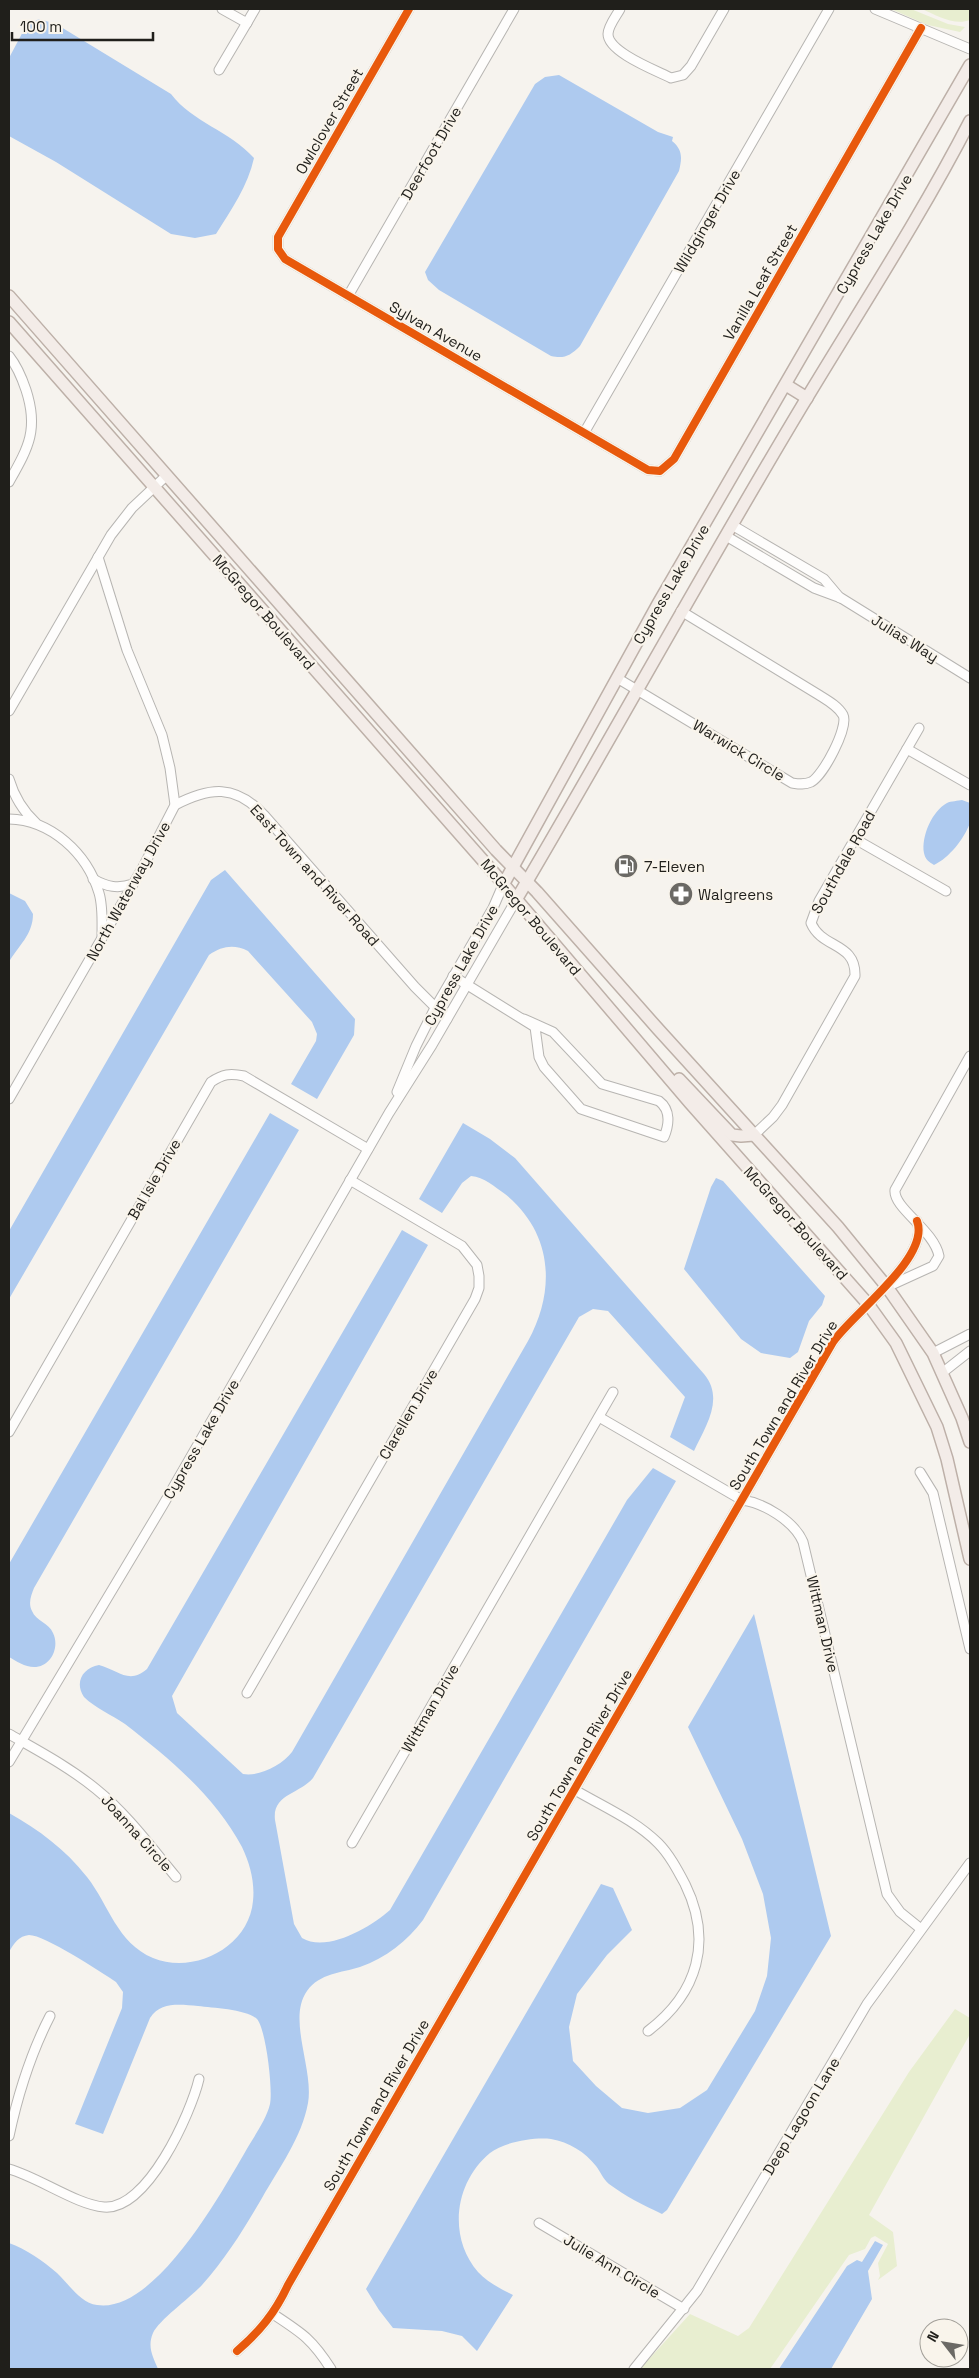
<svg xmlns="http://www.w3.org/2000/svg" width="979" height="2378" font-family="'Space Grotesk',sans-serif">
  <rect width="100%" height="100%" fill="#f6f3ee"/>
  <g fill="#e8eed0">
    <polygon points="891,9 911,9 948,24 965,27 960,32 928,25"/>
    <path d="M 922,9 L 970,9 L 970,20 C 954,26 936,15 922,9 Z"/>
    <polygon points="955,2009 970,2018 970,2034 869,2215 893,2232 897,2266 878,2280 880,2276 878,2263 888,2244 875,2236 871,2238 865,2249 849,2255 770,2369 640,2369 690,2314 738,2336 749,2328 909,2072"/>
  </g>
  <g fill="#aecaef">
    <path d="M 39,19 L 56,24 L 171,94 C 192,122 230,131 254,158 C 248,186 231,210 216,234 L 195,238 L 171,234 L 56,162 L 9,136 L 9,58 L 26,26 Z"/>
    <path d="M 559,75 L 658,132 L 673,137 L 672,141 C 683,150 682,158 679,171 L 580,346 C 570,356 564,359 551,356 L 439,290 L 428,280 L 425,272 L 535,84 L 545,77 Z"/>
    <path d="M 962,800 L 970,803 C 970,809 972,818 970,823 C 964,839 949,858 934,865 C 929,862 925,859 924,853 C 921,837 932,811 947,803 C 951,801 958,801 962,800 Z"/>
    <path d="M 225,870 L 355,1019 L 354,1035 L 317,1099 L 291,1084 L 316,1041 L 317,1034 L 312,1022 L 248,951 C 234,944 222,946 209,955 L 9,1299 L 9,1231 L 211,880 Z"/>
    <path d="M 9,893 L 25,901 L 33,914 C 33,935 18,946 9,962 Z"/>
    <path d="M 270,1113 L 299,1130 L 34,1588 C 31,1596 28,1603 32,1611 C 36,1621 49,1623 53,1633 C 60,1647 51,1667 34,1667 C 25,1667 16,1661 9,1657 L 9,1564 Z"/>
    <path d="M 463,1123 L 490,1139 L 515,1158 L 704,1374 C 725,1399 705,1427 694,1451 L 670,1437 L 685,1397 L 608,1311 L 593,1309 L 579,1317 L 313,1778 C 300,1794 272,1794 275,1820 L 294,1924 L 302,1938 C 327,1953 371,1927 390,1910 L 627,1500 L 653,1468 L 676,1481 L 423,1920 C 407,1941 386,1958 360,1967 C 341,1973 320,1973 307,1991 C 287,2019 314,2069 308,2103 C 302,2137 279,2168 262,2198 C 244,2229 226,2258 202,2285 C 190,2298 159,2320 153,2333 C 147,2347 153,2357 158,2369 L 9,2369 L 9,2243 C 26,2249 43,2261 57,2273 C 69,2284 80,2303 97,2305 C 154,2314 220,2195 244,2154 C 252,2139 266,2121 270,2104 C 273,2090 266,2029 257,2019 C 246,2009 213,2008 198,2006 C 181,2005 161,2001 150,2018 L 103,2134 L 75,2124 L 122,2008 L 123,1992 L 116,1982 C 101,1972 45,1935 29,1935 C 19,1936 14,1943 9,1952 L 9,1813 C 39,1830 65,1849 87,1877 C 109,1905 117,1943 153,1958 C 194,1975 249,1947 253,1901 C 255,1882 250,1864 242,1847 C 215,1796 169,1758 125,1724 C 112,1715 95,1708 84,1697 C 74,1682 83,1668 99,1665 C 118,1670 129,1685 147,1669 L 402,1230 L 428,1245 L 172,1696 L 177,1713 L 243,1774 C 259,1777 282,1765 292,1752 L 528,1341 C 556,1290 553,1233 505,1194 C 495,1187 484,1177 471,1176 L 462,1183 L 442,1213 L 419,1199 Z"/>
    <polygon points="716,1178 723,1181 825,1296 822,1305 809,1321 798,1352 790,1358 761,1353 741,1339 684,1269 711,1187"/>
    <path d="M 754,1614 L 831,1936 L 667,2210 L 662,2214 C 643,2205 625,2196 609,2184 C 603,2179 600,2171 596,2166 C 585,2152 569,2142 551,2139 C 534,2137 504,2142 490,2153 C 454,2183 448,2237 478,2272 C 487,2282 501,2289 513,2295 L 477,2351 L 462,2336 L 442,2331 L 393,2328 L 379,2310 L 366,2289 L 601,1884 L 613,1888 L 632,1930 L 607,1955 L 577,1994 L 569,2027 L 573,2061 L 596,2086 L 622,2108 L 648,2113 L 680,2108 L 707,2090 L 755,2011 L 767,1976 L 771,1938 L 763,1894 L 742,1839 L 688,1727 Z"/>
    <polygon points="875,2241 883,2245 868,2271 872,2299 831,2369 779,2369 847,2266 857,2260 862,2262"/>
  </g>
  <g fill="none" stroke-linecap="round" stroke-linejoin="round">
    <g stroke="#b7b5b2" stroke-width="11">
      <g id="minor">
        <polyline points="222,9 247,23"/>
        <polyline points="409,9 278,237 278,249 285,259 648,470 660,471 674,459 921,28"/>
        <path d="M 620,9 C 617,15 608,26 608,34 C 608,52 655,70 671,78 L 683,75 L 691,66 L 724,9"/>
        <polyline points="875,9 970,49"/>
        <polyline points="219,70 255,9"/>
        <polyline points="348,296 514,9"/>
        <path d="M 9,356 C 17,366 22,378 26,390 C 39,430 28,448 9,482"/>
        <polyline points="584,433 829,9"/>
        <polyline points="732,525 824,579 840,598"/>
        <polyline points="726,536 814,588 841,598 970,678"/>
        <path d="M 617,678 L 792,783 C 799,784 804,785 811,782 C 823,776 849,727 843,715 C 838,706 827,700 819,695 L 681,611"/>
        <polyline points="9,711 111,535 132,508 166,476"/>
        <polyline points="907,749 970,785"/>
        <path d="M 9,779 C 14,796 23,811 36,823"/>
        <path d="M 175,805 C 210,787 235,784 264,815 L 415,987 L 447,1019"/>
        <path d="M 9,819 C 51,820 87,853 99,893 C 103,906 102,922 102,936"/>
        <polyline points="855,839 946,891"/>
        <path d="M 93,879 C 107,887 118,889 133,884"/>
        <path d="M 453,976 L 535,1027 L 539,1057 L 544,1067 L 581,1109 L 664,1137 C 669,1125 671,1110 659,1101 L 602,1084 L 553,1032 L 524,1019"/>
        <polyline points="397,1092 416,1046 435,1008 493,908 503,885"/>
        <polyline points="9,1099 143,867 175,805 170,768 162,735 127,650 98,557"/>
        <path d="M 754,1135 L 773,1117 L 782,1105 L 855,976 C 856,942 822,949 811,923 L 819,901 L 919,728"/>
        <path d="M 887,1287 L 933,1266 L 939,1256 C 934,1230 893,1208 895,1190 L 970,1056"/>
        <polyline points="933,1353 970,1334"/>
        <polyline points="942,1373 970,1351"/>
        <path d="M 599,1417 L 742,1500 C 764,1503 794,1521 803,1542 L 887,1894 L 900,1912 L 921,1929"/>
        <path d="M 9,1432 L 211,1082 C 223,1074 230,1073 244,1076 L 368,1149"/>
        <polyline points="920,1472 933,1493 970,1649"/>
        <polyline points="247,1693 475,1299 479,1288 479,1276 477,1265 462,1246 350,1180"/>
        <path d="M 9,1734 C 39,1751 69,1767 96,1789 C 127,1814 151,1847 176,1877"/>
        <polyline points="9,1762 163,1505 389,1113 432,1045 516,900"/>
        <path d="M 575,1790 C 602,1806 635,1820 658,1843 C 669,1854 677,1869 685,1884 C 713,1941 698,1993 648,2031"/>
        <polyline points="352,1843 613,1392"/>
        <path d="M 9,2136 C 18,2094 30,2055 50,2016"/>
        <path d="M 9,2169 C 38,2177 77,2205 104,2207 C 147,2211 191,2113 199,2079"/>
        <polyline points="539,2223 684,2309"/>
        <path d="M 273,2314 C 302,2333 312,2339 331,2369"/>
        <path d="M 237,2351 C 260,2331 275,2313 288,2285 L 833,1342 C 852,1314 931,1257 917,1221"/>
        <polyline points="634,2369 697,2291 867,2004 970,1863"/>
      </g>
    </g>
    <g stroke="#bdb0a8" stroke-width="14">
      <g id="major">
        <polyline points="9,296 496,850 537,892 658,1029 838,1227 887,1287 933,1353 962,1418 970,1442"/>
        <polyline points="9,322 494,873 690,1103 868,1304 896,1343 937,1427 947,1459 970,1559"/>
        <polyline points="786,385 807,398"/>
        <polyline points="503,885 658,604 970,65"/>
        <path d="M 516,900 C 613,736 704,569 802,406 C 859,311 920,218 970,121"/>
        <polyline points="679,1079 732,1135 741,1136 754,1135"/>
      </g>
    </g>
    <use href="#minor" stroke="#fefdfc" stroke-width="9"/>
    <use href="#major" stroke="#f3ece8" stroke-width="11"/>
    <g stroke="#f9f4eb" stroke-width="11">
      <g id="cycleway">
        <polyline points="409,9 278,237 278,249 285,259 648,470 660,471 674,459 921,28"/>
        <path d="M 237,2351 C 260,2331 275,2313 288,2285 L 833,1342 C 852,1314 931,1257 917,1221"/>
      </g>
    </g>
    <use href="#cycleway" stroke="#e8590c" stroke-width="8"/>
  </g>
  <defs>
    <g id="fuel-disc" transform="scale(1.25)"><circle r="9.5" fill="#6b6965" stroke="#f9f4eb"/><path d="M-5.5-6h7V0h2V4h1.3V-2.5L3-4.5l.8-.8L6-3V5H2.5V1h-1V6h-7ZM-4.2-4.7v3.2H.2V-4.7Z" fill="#fff"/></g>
    <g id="pharmacy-disc" transform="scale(1.25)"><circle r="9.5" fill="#6b6965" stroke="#f9f4eb"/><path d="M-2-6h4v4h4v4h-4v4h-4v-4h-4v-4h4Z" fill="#fff"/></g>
  </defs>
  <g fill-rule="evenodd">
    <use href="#fuel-disc" x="626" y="866"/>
    <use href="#pharmacy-disc" x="681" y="894"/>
  </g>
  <g text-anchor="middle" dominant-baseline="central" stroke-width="4.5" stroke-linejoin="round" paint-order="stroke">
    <g font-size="15" fill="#201f1b" stroke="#f9f4eb">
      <text transform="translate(329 121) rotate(-60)">Owlclover Street</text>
      <text transform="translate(431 153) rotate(-60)">Deerfoot Drive</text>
      <text transform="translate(707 221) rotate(-60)">Wildginger Drive</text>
      <text transform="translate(874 234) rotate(-60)">Cypress Lake Drive</text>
      <text transform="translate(760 282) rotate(-60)">Vanilla Leaf Street</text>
      <text transform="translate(436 331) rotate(30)">Sylvan Avenue</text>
      <text transform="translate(671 584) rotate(-60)">Cypress Lake Drive</text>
      <text transform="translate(264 612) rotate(49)">McGregor Boulevard</text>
      <text transform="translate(905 638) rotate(32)">Julias Way</text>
      <text transform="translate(739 750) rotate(31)">Warwick Circle</text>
      <text transform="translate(843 862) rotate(-61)">Southdale Road</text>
      <text transform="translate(315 875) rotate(48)">East Town and River Road</text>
      <text transform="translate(128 891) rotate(-61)">North Waterway Drive</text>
      <text transform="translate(531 917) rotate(50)">McGregor Boulevard</text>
      <text transform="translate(461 965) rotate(-61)">Cypress Lake Drive</text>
      <text transform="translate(154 1179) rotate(-60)">Bal Isle Drive</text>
      <text transform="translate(796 1223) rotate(48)">McGregor Boulevard</text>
      <text transform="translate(783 1405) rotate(-59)">South Town and River Drive</text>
      <text transform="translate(408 1414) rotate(-60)">Clarellen Drive</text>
      <text transform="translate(201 1439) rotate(-60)">Cypress Lake Drive</text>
      <text transform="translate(823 1624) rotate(77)">Wittman Drive</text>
      <text transform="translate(430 1708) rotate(-60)">Wittman Drive</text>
      <text transform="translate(579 1755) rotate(-60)">South Town and River Drive</text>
      <text transform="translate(137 1833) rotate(48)">Joanna Circle</text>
      <text transform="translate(376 2105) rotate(-60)">South Town and River Drive</text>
      <text transform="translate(801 2116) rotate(-59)">Deep Lagoon Lane</text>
      <text transform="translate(612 2266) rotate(31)">Julie Ann Circle</text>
    </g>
    <g font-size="15" fill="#201f1b" stroke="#f9f4eb" text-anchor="start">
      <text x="644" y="866">7-Eleven</text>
      <text x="698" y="894">Walgreens</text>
    </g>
  </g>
  <rect width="979" height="2378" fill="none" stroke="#201f1b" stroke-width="20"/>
  <g transform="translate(944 2343) rotate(301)"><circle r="24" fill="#f9f4eb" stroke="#a29f98"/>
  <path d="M0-4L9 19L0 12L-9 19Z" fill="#6b6965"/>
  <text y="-8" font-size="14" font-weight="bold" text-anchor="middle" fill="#201f1b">N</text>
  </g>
  <path d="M12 32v8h141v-8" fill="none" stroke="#201f1b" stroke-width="2.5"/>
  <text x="20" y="32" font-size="15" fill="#201f1b" stroke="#f9f4eb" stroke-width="4" paint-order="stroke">100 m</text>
</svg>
